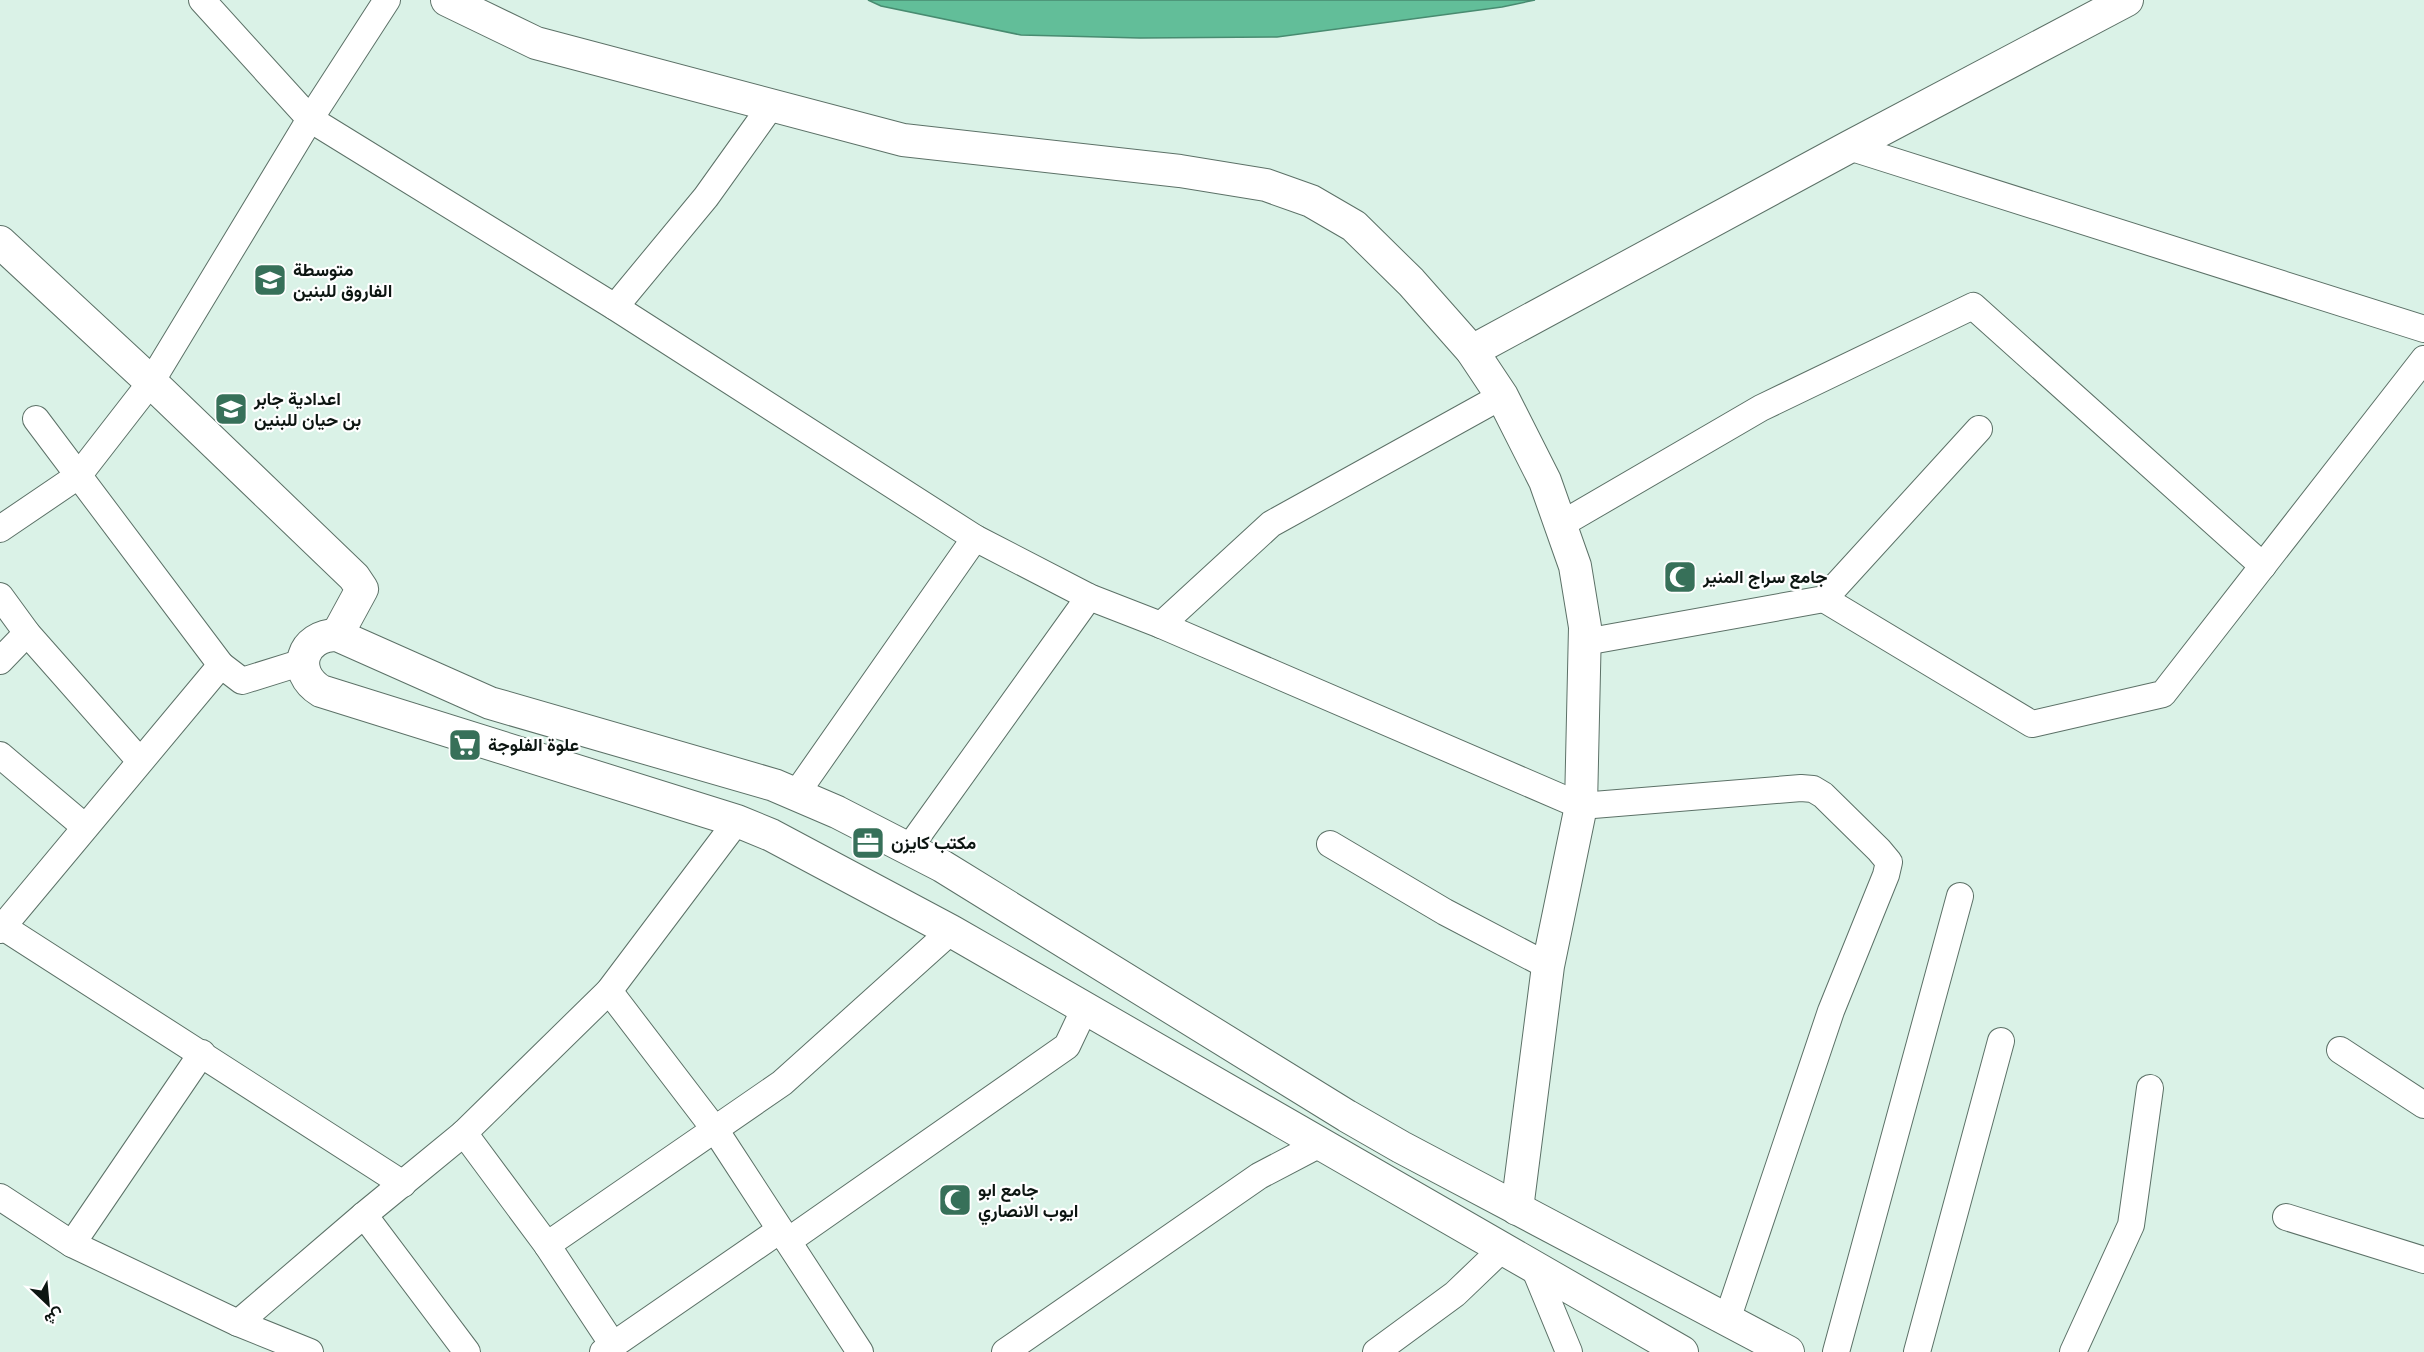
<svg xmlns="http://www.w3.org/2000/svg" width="2424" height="1352" font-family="'DM Sans',Vazirmatn,sans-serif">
  <rect width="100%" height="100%" fill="#daf2e7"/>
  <polygon fill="#62be99" stroke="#488b70" stroke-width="1.5" points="868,0 1535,0 1502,7 1277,37 1140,38 1021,35 881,6"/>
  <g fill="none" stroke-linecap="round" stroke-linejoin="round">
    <g stroke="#5c7167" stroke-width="28">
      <g id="minor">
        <polyline points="202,0 310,119 615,307 975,538 1089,597 1161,625 1581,806 1801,788 1813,789 1823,795 1879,850 1889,862 1886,875 1831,1011 1727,1320"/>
        <polyline points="1849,147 2424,329"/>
        <polyline points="615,307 706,197 771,106"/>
        <polyline points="36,419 221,665"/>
        <polyline points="1560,525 1761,408 1973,306 2263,566"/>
        <polyline points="0,529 78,476 151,382 310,119 387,0"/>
        <polyline points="0,596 27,633 140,761"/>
        <polyline points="1824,599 2032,724 2163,694 2424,359"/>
        <polyline points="1161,625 1271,524 1502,396"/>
        <polyline points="1585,642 1824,599 1979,429"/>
        <polyline points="0,661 27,633"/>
        <polyline points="0,755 85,827"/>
        <polyline points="796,794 975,538"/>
        <polyline points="1330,844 1445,912 1548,966"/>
        <polyline points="909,848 1089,597"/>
        <polyline points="3,927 403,1184"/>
        <polyline points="0,930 221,665 242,681 303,662"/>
        <polyline points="609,991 716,1131 860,1352"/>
        <polyline points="2340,1050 2424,1105"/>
        <polyline points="464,1133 547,1245 613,1345"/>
        <polyline points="0,1197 72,1244 238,1323 310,1352"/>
        <polyline points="364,1215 467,1352"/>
        <polyline points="2286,1217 2424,1260"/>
        <polyline points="788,1241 1067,1046 1085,1008"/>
        <polyline points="72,1244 202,1053"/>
        <polyline points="547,1245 782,1083 951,931"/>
        <polyline points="1533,1265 1569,1352"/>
        <polyline points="238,1323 364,1215 464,1133 609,991 737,821"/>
        <polyline points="603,1352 780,1230"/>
        <polyline points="1005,1352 1259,1176 1320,1144"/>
        <polyline points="1376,1352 1455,1294 1503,1248"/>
        <polyline points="1836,1352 1960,896"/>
        <polyline points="1917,1352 2001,1041"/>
        <polyline points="2073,1352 2131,1225 2150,1088"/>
      </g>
    </g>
    <g stroke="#5c7167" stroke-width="34">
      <g id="tertiary">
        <polyline points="447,0 536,43 903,140 1180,171 1266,185 1311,201 1354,226 1411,282 1472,351 1502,396 1545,481 1575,566 1585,627 1581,806 1548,966 1517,1209"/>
        <polyline points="0,242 151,382 354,577 362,589 337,635"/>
        <polyline points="1472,351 1849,147 2127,0"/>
        <path d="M 1682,1352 L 951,931 L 771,835 L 737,821 L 321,691 C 290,672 302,635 337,635 L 490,703 L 774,785 L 837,812 L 942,866 L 1347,1116 L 1401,1147 L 1788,1352"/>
      </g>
    </g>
    <use href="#minor" stroke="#fff" stroke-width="26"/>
    <use href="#tertiary" stroke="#fff" stroke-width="32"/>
  </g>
  <defs>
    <g id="school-square" transform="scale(1.725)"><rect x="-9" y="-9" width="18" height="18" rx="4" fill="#377059" stroke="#fff"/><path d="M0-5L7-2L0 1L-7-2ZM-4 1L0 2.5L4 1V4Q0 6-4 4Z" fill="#fff"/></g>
    <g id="mosque-square" transform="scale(1.725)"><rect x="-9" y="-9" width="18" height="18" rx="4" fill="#377059" stroke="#fff"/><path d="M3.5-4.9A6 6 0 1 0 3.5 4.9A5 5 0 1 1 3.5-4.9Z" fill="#fff"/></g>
    <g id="supermarket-square" transform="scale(1.725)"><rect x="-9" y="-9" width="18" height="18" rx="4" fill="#377059" stroke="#fff"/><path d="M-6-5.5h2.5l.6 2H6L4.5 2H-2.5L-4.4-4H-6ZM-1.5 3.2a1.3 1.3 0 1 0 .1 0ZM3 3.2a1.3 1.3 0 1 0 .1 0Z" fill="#fff"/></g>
    <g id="office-square" transform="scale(1.725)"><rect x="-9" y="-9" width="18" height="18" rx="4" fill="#377059" stroke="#fff"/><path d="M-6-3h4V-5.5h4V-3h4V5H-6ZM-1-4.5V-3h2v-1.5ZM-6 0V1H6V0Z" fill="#fff"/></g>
  </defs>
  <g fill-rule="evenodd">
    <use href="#school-square" x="270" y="280"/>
    <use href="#school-square" x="231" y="409"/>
    <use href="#mosque-square" x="1680" y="577"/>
    <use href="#supermarket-square" x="465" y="745"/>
    <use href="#office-square" x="868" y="843"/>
    <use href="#mosque-square" x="955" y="1200"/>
  </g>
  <g text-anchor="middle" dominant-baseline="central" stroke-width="4.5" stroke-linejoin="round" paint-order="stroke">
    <g font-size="18" font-weight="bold" fill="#0c1511" stroke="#fff" text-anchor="start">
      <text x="293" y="270">متوسطة<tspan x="293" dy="21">الفاروق للبنين</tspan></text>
      <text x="254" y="399">اعدادية جابر<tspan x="254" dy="21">بن حيان للبنين</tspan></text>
      <text x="1703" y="577">جامع سراج المنير</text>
      <text x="488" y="745">علوة الفلوجة</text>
      <text x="891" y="843">مكتب كايزن</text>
      <text x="978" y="1190">جامع ابو<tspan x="978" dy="21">ايوب الانصاري</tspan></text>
    </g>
  </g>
  <g transform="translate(48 1304) rotate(154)" stroke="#ffffff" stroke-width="4.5" paint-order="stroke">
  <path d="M0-4.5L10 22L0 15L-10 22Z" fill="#0c1511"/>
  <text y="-9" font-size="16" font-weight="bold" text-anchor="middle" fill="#0c1511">ش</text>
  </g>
</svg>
